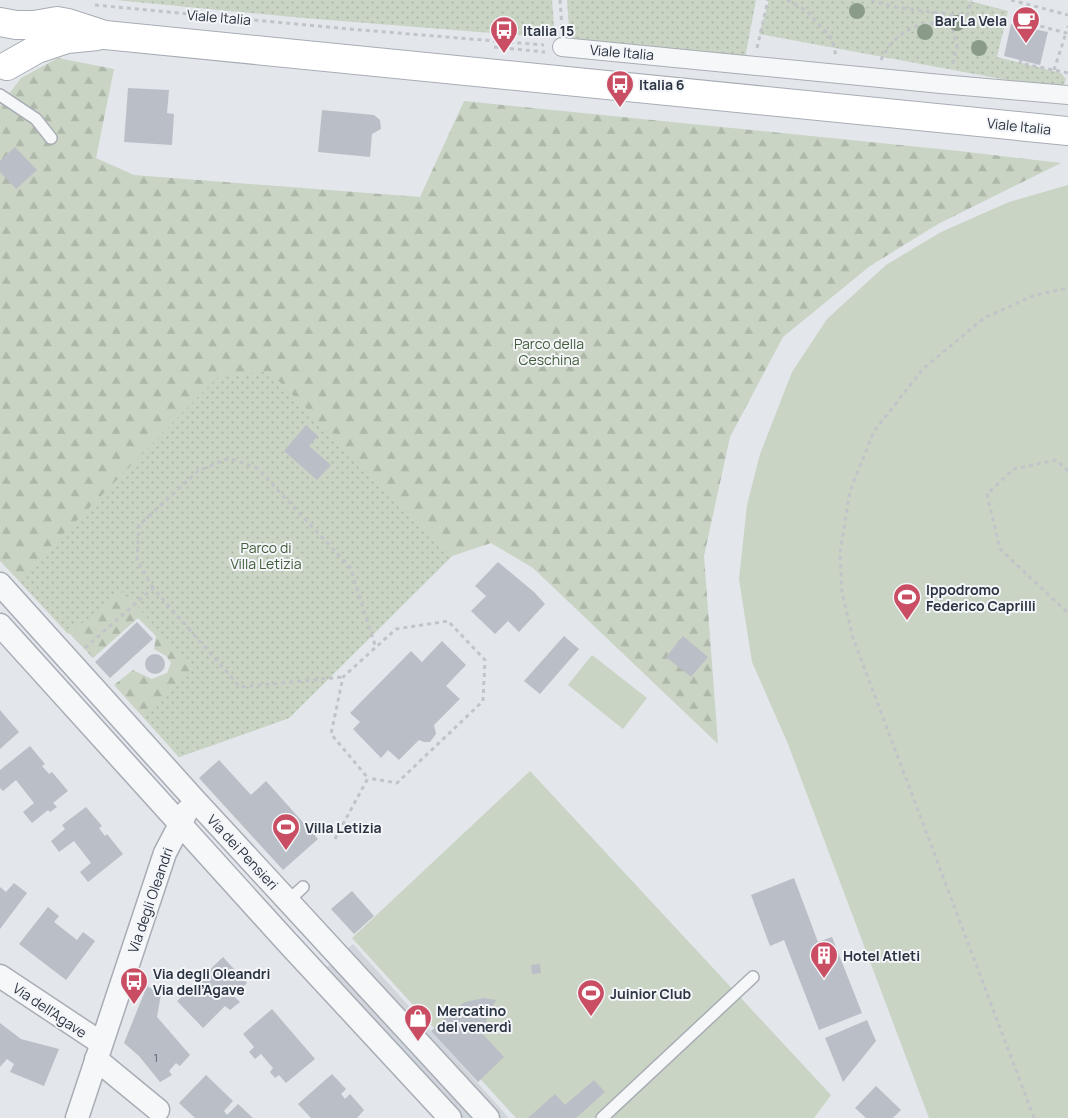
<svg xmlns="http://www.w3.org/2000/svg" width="1068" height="1118" font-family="Manrope,sans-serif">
  <defs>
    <pattern id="forest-firs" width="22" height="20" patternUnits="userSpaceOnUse" patternTransform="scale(1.25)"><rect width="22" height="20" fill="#c9d4c4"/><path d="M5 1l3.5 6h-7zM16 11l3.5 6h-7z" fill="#adb7aa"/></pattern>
    <pattern id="park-dots" width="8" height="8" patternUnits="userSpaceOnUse" patternTransform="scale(1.25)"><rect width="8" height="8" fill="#c9d4c4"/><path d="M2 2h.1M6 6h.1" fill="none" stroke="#adb7aa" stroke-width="1.8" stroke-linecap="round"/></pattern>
  </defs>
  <rect width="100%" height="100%" fill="#e3e6eb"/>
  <polygon fill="#d1d5dc" points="353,944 509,1118 461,1118 327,967"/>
  <polygon fill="url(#forest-firs)" points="58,58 114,69 96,158 134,175 420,197 464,101 959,151 1061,163 938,224 870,266 783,337 730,437 704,556 718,744 533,568 491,543 452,556 289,718 179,757 114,685 133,670 152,679 167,673 171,663 166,656 154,649 156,636 138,618 93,658 0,561 0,106 21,78"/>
  <g fill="url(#park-dots)">
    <polygon points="115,0 552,0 555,38 292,17"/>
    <polygon points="567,0 756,0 745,58 570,43"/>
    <polygon points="769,0 966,0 1008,11 997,57 1061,73 1066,79 1064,85 1056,89 759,34"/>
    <polygon points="269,371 452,556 289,718 179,757 143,716 192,669 124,591 68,634 18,580 217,378"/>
  </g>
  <g fill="#c9d4c4">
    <polygon points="1068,185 1068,1118 929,1118 788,744 752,662 739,579 747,505 760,454 792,372 827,319 886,265 941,232 1009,202"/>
    <polygon points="592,655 647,698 623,729 568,685"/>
    <polygon points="530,771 831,1095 814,1118 516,1118 352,938"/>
  </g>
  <g fill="#babfc7">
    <polygon points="1011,24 1048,32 1040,65 1004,56"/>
    <polygon points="128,88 169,90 167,113 174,114 172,145 124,142"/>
    <polygon points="322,110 374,115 380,120 381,129 372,134 370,157 318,152"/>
    <polygon points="15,147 37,170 16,189 0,172 0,161"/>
    <polygon points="306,425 318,436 309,446 331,465 317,480 284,451"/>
    <polygon points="498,562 534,592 545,604 519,632 508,621 495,634 471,611 486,596 475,586"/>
    <polygon points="137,622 153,639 110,678 95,662"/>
    <polygon points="564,636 579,649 540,694 524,681"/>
    <polygon points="683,636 708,657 691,677 666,657"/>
    <polygon points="442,641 466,665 446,686 460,699 434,725 436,734 430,742 424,742 419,740 399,760 388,750 381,758 353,729 360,722 350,713 411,651 422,662"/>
    <circle cx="155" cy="664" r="10"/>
    <polygon points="0,710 19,732 0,749"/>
    <polygon points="30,746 45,764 42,766 49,774 52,772 68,791 53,803 57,807 50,812 48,810 32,823 23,812 34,803 16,780 3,791 0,788 0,770"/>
    <polygon points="219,760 251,795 266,781 318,839 283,870 199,778"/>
    <polygon points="86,807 102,826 99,828 105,836 107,834 123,854 88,882 80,872 91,863 74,841 59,852 51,841 65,829 62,825"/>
    <polygon points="794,878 818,942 832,937 862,1013 819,1030 784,940 770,946 751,895"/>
    <polygon points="14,883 27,893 0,929 0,887 6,892"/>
    <polygon points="352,891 374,916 354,934 331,909"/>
    <polygon points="48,907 59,916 54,922 77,940 83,932 95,941 66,980 19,944"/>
    <polygon points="223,957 247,983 234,996 240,1002 230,1010 225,1006 203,1028 177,1001"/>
    <polygon points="540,964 541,973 532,974 531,965"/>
    <polygon points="147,986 161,994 157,1017 190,1055 180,1066 176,1063 169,1071 172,1075 160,1082 139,1056 124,1043"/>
    <polygon points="484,998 496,1000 481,1032 504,1057 478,1082 431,1031 458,1007 465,1002"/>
    <polygon points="272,1009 315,1059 286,1083 279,1075 275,1078 270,1072 273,1068 261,1054 255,1059 249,1052 254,1047 243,1034"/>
    <polygon points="867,1020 876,1041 843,1082 825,1038"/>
    <polygon points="0,1023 21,1039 59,1049 44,1086 10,1072 14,1064 7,1059 0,1067"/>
    <polygon points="332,1074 346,1089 341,1094 345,1099 350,1094 364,1110 357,1118 311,1118 298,1104"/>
    <polygon points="206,1075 233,1101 224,1111 227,1115 238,1104 253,1118 195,1118 179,1103"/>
    <polygon points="594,1080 605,1092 576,1118 528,1118 555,1094 565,1105"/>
    <polygon points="876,1086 901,1110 893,1118 866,1118 855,1108"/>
  </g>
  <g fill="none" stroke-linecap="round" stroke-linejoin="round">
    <g stroke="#a8adb5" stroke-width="14">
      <g id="service">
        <polyline points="0,95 36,119 51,138"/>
        <polyline points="288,901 303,887"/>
        <polyline points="602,1118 753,977"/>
      </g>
    </g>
    <g stroke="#a8adb5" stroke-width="20">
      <polyline id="pedestrian" points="562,47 941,84 1068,95"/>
    </g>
    <g stroke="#a8adb5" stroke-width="25">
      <g id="minor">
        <polyline points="0,584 194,799 488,1118"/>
        <polyline points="0,625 287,942 450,1118"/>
        <polyline points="0,976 101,1043"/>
        <polyline points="96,1059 158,1110"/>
        <polyline points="77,1118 165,853 187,811"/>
      </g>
    </g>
    <g stroke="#a8adb5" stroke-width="30">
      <g id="secondary">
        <polyline points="0,22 16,25 34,25 57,21 68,23 105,35 1068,131"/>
        <polyline points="7,66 37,49 67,39 97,36"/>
      </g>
    </g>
    <g stroke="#c1c4c9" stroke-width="3" stroke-dasharray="4 4" stroke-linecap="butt">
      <polyline points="560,0 562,28"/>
      <polyline points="787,0 807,11 832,39 836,56"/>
      <polyline points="871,0 895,7 954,15"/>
      <polyline points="1011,0 1068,15"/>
      <polyline points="95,5 349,29 544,45"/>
      <polyline points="952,27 954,15 968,14 971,0"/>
      <polyline points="1028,27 1029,23 1066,33 1068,26"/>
      <polyline points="494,47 545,52"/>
      <polyline points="757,48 768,0"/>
      <path d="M 881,60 C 890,40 910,23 933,24 C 939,24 946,26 952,27 L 957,46 L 952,67"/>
      <polyline points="1021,60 1020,63 1068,73"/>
      <polyline points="1054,70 1066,33"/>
      <polyline points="1068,471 1056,460 1014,469 987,494 1000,549 1068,613"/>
      <polyline points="153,588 137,560 139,525 198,471 229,458 257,468 350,567 376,648"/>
      <polyline points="85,648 153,588 240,687 343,677"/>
      <polyline points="335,839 368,778 331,734 343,677 396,629 448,621 485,660 483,701 397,783 368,778"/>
      <polyline points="1034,1118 853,638 842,593 840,553 850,491 874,431 923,369 984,318 1035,295 1068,288"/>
    </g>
    <use href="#service" stroke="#f6f7f9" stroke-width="11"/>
    <use href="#pedestrian" stroke="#f6f7f9" stroke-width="18"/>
    <use href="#minor" stroke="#f6f7f9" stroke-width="22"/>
    <use href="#secondary" stroke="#fff" stroke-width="28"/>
  </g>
  <g fill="#8a9b89">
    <circle cx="857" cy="11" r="8"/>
    <circle cx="957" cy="23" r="8"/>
    <circle cx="925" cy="32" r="8"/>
    <circle cx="979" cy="48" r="8"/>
  </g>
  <defs>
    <g id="cafe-pin" transform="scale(1.4375)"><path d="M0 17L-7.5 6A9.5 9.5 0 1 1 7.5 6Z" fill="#ca4e63" stroke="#f3f5f8"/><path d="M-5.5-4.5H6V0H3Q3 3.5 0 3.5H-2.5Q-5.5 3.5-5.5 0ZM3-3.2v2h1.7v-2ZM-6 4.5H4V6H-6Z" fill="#fff"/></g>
    <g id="bus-pin" transform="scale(1.4375)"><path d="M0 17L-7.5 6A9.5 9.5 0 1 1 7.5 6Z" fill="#ca4e63" stroke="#f3f5f8"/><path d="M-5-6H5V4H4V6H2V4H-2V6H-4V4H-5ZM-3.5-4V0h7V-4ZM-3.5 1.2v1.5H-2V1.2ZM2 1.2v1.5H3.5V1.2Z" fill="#fff"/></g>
    <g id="stadium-pin" transform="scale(1.4375)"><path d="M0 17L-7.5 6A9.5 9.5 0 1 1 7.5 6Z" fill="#ca4e63" stroke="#f3f5f8"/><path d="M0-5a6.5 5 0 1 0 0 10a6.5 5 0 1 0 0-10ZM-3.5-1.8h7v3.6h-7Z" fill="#fff"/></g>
    <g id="building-pin" transform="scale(1.4375)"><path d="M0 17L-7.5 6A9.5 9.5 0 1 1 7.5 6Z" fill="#ca4e63" stroke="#f3f5f8"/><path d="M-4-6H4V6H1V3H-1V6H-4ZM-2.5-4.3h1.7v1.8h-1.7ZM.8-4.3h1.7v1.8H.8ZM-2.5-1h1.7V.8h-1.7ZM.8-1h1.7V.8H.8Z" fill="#fff"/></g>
    <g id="shop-pin" transform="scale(1.4375)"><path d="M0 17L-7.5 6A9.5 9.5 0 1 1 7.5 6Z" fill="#ca4e63" stroke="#f3f5f8"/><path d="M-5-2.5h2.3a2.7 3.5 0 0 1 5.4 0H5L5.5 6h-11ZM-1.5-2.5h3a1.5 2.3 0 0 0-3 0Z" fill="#fff"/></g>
  </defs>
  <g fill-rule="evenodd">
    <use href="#cafe-pin" x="1026" y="20"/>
    <use href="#bus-pin" x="504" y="30"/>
    <use href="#bus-pin" x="620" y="84"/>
    <use href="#stadium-pin" x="907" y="597"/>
    <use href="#stadium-pin" x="286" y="827"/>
    <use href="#building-pin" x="824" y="955"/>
    <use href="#bus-pin" x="134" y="981"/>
    <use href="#stadium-pin" x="591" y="993"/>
    <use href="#shop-pin" x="418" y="1018"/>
  </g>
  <g text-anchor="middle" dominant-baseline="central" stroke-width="4" stroke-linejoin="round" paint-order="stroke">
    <g font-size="11" fill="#4f5763">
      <text x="156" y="1057">1</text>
    </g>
    <g font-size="14" fill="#2b3442" stroke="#f3f5f8">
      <text transform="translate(219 17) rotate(5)">Viale Italia</text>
      <text transform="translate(622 52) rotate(5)">Viale Italia</text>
      <text transform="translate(1019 126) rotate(6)">Viale Italia</text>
      <text transform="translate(243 852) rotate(47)">Via dei Pensieri</text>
      <text transform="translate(150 900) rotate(-71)">Via degli Oleandri</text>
      <text transform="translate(50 1010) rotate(34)">Via dell'Agave</text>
    </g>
    <g font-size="14" font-weight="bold" fill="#2b3442" stroke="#f3f5f8" text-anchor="start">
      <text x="1007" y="20" text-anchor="end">Bar La Vela</text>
      <text x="523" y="30">Italia 15</text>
      <text x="639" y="84">Italia 6</text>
      <text x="926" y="589">Ippodromo<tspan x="926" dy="16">Federico Caprilli</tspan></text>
      <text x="305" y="827">Villa Letizia</text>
      <text x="843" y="955">Hotel Atleti</text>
      <text x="153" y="973">Via degli Oleandri<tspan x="153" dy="16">Via dell’Agave</tspan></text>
      <text x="610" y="993">Juinior Club</text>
      <text x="437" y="1010">Mercatino<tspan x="437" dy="16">del venerdì</tspan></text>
    </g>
    <g font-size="14" fill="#415d39" stroke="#f3f5f8">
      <text x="549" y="343">Parco della<tspan x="549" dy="16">Ceschina</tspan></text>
      <text x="266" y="547">Parco di<tspan x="266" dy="16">Villa Letizia</tspan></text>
    </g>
  </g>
</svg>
